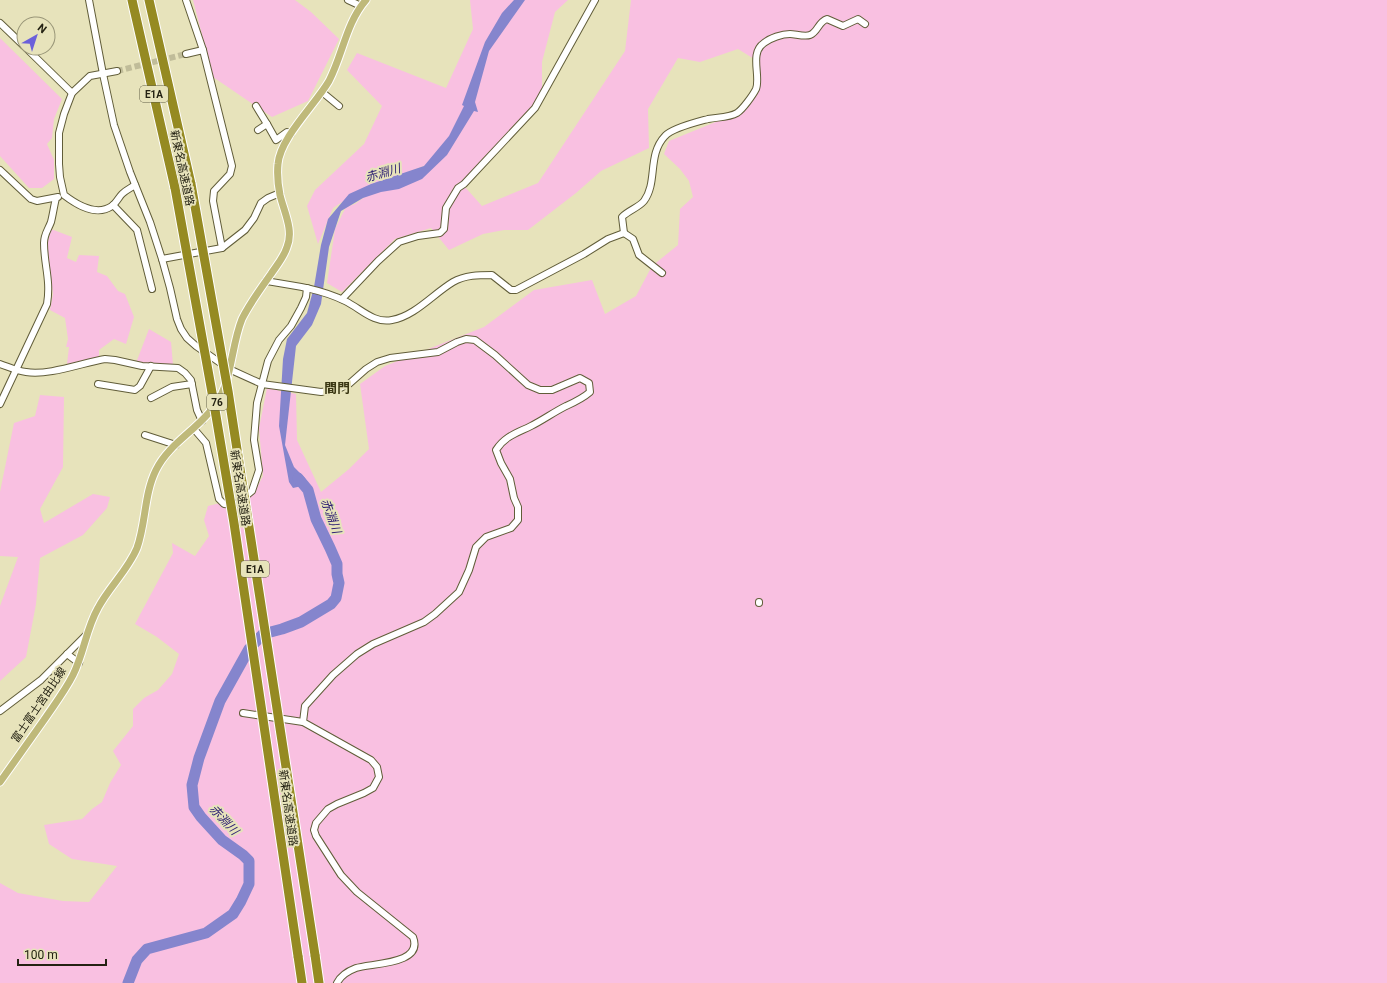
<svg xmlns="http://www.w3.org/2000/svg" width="1387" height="983" font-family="Roboto,'Noto Sans JP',sans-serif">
  <rect width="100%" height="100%" fill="#e7e3bb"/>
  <g fill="#f9c0e1">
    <polygon points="193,0 295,0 311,12 339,39 308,101 272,117 213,77"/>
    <polygon points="470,0 568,0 555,12 542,62 542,88 532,107 509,134 483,158 465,187 482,206 538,183 625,51 631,0 1387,0 1387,983 0,983 0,883 18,893 63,901 89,902 117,866 72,859 49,844 44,825 82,819 92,809 102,802 110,783 121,765 113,751 133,726 133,709 144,698 158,690 172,674 179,654 157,637 135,624 173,553 172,543 195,556 209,536 204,520 208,506 253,495 263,476 259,428 267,388 296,394 297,440 321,492 349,469 369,449 360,384 385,366 484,327 534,290 592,280 605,314 636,296 652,266 678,245 680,209 693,197 689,181 680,169 664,154 669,141 745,110 758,93 759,62 738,49 700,62 678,58 648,109 649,148 601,171 576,193 528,230 504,230 483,234 449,250 431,228 395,239 342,292 327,283 335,229 346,207 355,204 366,196 429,164 359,191 333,208 318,244 307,206 315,190 364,144 382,106 347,70 357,53 446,88 473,29"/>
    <polygon points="0,38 62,99 54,119 52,138 47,144 54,160 54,179 42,188 29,188 0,156"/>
    <polygon points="51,229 72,237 67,258 76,262 79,255 99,256 97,272 107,276 118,291 125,294 134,317 126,344 114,339 99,350 99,358 67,364 69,347 66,347 68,339 65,318 50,310 53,294 47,246"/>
    <polygon points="149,329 171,342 173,365 136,363"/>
    <polygon points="40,395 64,397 63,467 40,509 44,523 93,494 110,497 107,508 83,535 40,558 36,604 26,657 0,681 0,606 18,557 0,556 0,492 14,423 35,416"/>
  </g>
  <polygon fill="#8585cd" points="514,0 525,0 489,51 475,102 478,112 474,111 447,155 422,179 399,189 381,192 363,198 341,211 329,247 321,304 312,325 296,346 285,445 294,467 305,478 310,491 302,486 293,488 289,482 279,426 283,359 287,339 307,313 314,287 321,245 328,219 349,194 371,184 424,166 449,136 464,106 462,105 485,42 502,13"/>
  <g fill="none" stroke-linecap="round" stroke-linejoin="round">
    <polyline stroke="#8585cd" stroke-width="11" points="128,983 137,960 147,949 206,933 233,914 241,901 249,884 249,861 243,855 222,840 201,817 194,807 192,785 199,758 220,701 249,649 263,634 282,629 301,622 331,604 336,598 339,583 337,574 337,564 330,548 316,519 308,490 298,478"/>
    <polyline stroke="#c0bc99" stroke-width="6" stroke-dasharray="6 3" stroke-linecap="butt" points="117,71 186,54"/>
    <g stroke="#615d39" stroke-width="8">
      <g id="minor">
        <path d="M 89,0 L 103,74 L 114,125 L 130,172 L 150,222 L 162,259 L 170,288 L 177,319 L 181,329 L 187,338 L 196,346 L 229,369 L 262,384 L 321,392 L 336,390 L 349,384 L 366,369 L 377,362 L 390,358 L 438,352 L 457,342 L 466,339 L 475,340 L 495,355 L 528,385 L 540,390 L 552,390 L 580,378 L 589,383 L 590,392 C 582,399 575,402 566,406 C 554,412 543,420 531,426 C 517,433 505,436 496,450 L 501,463 L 510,479 L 514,498 L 518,507 L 518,520 L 511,528 L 486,537 L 476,547 L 469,570 L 459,592 L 435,614 L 424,622 L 373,644 L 357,654 L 333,675 L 305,706 L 303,722 L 371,760 L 377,767 L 379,777 L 373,788 L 364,793 L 337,804 L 328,809 L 316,823 L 314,830 L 316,836 L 341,875 L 357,892 L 413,937 C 424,965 371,963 356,968 C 348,971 341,975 337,983"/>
        <polyline points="186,0 203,50 232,166 230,174 214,191 213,201 222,248"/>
        <polyline points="348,0 361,6"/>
        <polyline points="0,23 24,46"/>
        <polyline points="26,48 72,93"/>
        <polyline points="186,54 203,50"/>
        <path d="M 117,71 L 90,76 L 72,93 L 64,114 L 59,133 L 59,164 L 60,177 L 64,195 C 77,205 96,217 112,206 C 116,203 119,197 122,194 C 126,190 131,188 135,185"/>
        <polyline points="322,92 339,106"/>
        <polyline points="256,106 267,124 276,140 287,132 291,134"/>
        <polyline points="258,130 267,124"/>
        <polyline points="0,170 31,199 37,201 58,197"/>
        <polyline points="113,205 137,230 152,289"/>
        <path d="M 624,233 L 622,217 C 629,210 638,208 644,201 C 658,182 647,155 665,136 C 672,128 697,122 708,119 C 717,117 728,118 737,113 C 743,109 753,95 756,89 C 761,76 749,53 764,43 C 770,38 782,34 790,34 C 795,34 805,37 810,35 C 818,32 818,22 827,19 L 843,26 L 858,19 L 865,24"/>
        <polyline points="624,233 633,239 639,255 662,273"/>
        <polyline points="162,259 222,248 245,230 254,218 261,203 268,198 280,193"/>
        <path d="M 266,281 C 292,285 321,289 345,301 C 360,308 374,324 392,320 C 415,316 433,294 453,282 C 465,275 479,275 492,275 L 511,290 L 516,290 L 584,254 L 608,239 L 624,233"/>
        <polyline points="342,299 378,261 399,242 418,236 440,233 444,229 446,208 458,188 464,184 535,108 595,0"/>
        <path d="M 0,364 C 9,367 17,371 26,372 C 48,376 82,363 105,359 L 115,360 L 142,366 L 178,368 L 185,373 L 191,380 L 197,410 L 202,421"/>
        <polyline points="98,384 135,390 140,386 151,366"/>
        <polyline points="151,398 172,387 192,384"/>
        <path d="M 0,404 L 47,304 C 51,280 44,265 44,243 C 44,234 48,230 51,222 C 53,214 54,206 56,198"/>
        <polyline points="194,429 206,443 219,499 224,504 235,505 252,491 259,470 254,440 257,403 268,361 279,340 291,326 301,308 306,297 307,288"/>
        <polyline points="145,435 176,445"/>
        <polyline points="759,602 759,603"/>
        <polyline points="67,654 79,663"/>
        <polyline points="0,711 41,680 87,634"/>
        <polyline points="243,713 303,722"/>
      </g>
    </g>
    <g stroke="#fff" stroke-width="9">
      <path id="major" d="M 0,782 C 15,761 29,741 44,720 C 54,705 65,691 73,675 C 84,653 86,629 98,608 C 109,587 128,570 137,548 C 146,523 144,494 156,470 C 169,443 199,429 216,404 C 232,381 231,346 242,319 C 250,303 261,288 271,274 C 277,265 284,257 287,247 C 294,230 284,212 280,195 C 278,185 277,174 278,164 C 280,138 315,105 329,81 C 343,54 346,23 366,0"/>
    </g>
    <g stroke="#fff" stroke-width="11">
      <g id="highway">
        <polyline points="132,0 175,188"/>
        <polyline points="149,0 191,184"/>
        <polyline points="315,955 319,983"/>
        <polyline points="298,956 302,983"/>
      </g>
    </g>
    <use href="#minor" stroke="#fff" stroke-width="6"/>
    <use href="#major" stroke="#bfb97a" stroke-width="7"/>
    <use href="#highway" stroke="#958a22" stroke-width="9"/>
    <g stroke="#fff" stroke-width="11" stroke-linecap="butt">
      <g id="highway-bridge">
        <polyline points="191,184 228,391 315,955"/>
        <polyline points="175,188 213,398 234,523 298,956"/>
      </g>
    </g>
    <use href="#highway-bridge" stroke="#958a22" stroke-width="9"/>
  </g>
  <g text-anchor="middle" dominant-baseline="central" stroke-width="4" stroke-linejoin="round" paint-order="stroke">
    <g fill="#e7e3bb" stroke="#5e5c45" stroke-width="1">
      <rect x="140" y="86" width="28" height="16" rx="3"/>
      <rect x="207" y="394" width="20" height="16" rx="3"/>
      <rect x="241" y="561" width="28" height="16" rx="3"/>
    </g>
    <g font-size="10" font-weight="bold" fill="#242213">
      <text x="154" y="94">E1A</text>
      <text x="217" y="402">76</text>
      <text x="255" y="569">E1A</text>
    </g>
    <g font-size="11" fill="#242213" stroke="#e7e3bb">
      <text transform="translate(182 168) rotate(78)">新東名高速道路</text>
      <text transform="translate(240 488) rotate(81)">新東名高速道路</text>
      <text transform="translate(39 705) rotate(-56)">富士富士宮由比線</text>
      <text transform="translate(288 808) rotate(82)">新東名高速道路</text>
    </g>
    <g font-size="12" font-style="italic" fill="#2e2074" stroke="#e7e3bb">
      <text transform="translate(383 173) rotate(-16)">赤淵川</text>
      <text transform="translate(331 516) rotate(70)">赤淵川</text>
      <text transform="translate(224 820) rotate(47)">赤淵川</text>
    </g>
    <g font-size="13" font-weight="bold" fill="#3b3713" stroke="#e7e3bb">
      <text x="337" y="388">間門</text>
    </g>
  </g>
  <g transform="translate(36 36) rotate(39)"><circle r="19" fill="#e7e3bb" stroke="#999678"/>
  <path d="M0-3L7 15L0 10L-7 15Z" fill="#6b60da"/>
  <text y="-6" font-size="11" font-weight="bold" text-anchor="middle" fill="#242213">N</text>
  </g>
  <path d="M18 959v6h88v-6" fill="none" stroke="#242213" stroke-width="2"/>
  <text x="24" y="959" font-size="12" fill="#242213" stroke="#e7e3bb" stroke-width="3" paint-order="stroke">100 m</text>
</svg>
